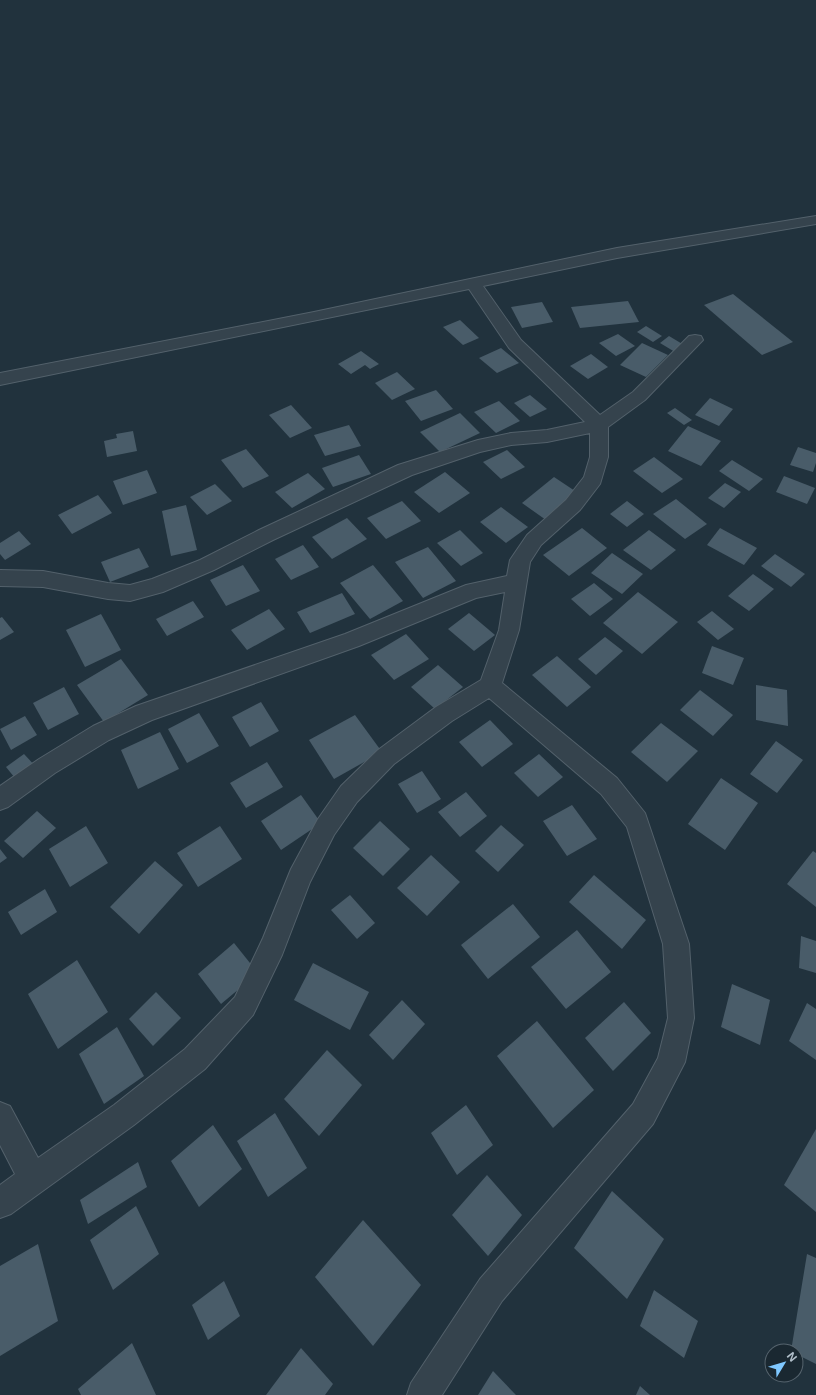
<svg xmlns="http://www.w3.org/2000/svg" width="816" height="1395" font-family="Inter,sans-serif">
  <rect width="100%" height="100%" fill="#21323d"/>
  <g fill="#495c69">
    <polygon points="733,294 793,342 762,355 704,305"/>
    <polygon points="628,301 639,322 580,328 571,307"/>
    <polygon points="542,302 553,322 522,328 511,307"/>
    <polygon points="460,320 479,338 463,345 443,327"/>
    <polygon points="646,326 662,336 653,342 637,332"/>
    <polygon points="618,334 635,346 616,356 599,343"/>
    <polygon points="669,336 684,345 675,352 660,343"/>
    <polygon points="642,343 668,355 646,377 620,365"/>
    <polygon points="501,348 519,363 497,373 479,358"/>
    <polygon points="361,351 379,364 370,369 365,365 351,374 338,364"/>
    <polygon points="591,354 608,367 588,379 570,366"/>
    <polygon points="397,372 415,389 392,400 375,383"/>
    <polygon points="436,390 453,409 421,421 405,401"/>
    <polygon points="530,395 547,409 530,417 514,403"/>
    <polygon points="710,398 733,409 719,426 695,415"/>
    <polygon points="499,401 520,421 496,433 474,412"/>
    <polygon points="291,405 312,428 290,438 269,415"/>
    <polygon points="675,408 692,420 684,425 667,413"/>
    <polygon points="460,413 480,433 440,452 420,432"/>
    <polygon points="349,425 361,446 325,456 314,435"/>
    <polygon points="688,426 721,441 701,466 668,451"/>
    <polygon points="133,431 137,451 107,457 104,441 117,438 116,434"/>
    <polygon points="798,447 816,453 816,463 813,472 790,465"/>
    <polygon points="246,449 269,476 243,488 221,460"/>
    <polygon points="507,450 525,467 501,479 483,462"/>
    <polygon points="359,455 371,474 333,487 322,468"/>
    <polygon points="654,457 683,479 662,493 633,471"/>
    <polygon points="732,460 763,479 749,491 719,471"/>
    <polygon points="147,470 157,493 123,505 113,481"/>
    <polygon points="445,472 470,493 439,513 414,492"/>
    <polygon points="308,473 325,489 292,508 275,492"/>
    <polygon points="784,476 815,488 807,504 776,492"/>
    <polygon points="554,477 578,493 546,520 522,503"/>
    <polygon points="725,483 741,492 724,508 708,498"/>
    <polygon points="215,484 232,501 207,515 190,497"/>
    <polygon points="98,495 112,513 72,534 58,515"/>
    <polygon points="676,499 707,524 685,539 653,514"/>
    <polygon points="402,501 421,521 386,539 367,518"/>
    <polygon points="627,501 644,514 627,527 610,514"/>
    <polygon points="186,505 197,550 171,556 162,511"/>
    <polygon points="501,507 528,527 506,543 480,522"/>
    <polygon points="347,518 367,539 332,559 312,537"/>
    <polygon points="582,528 607,548 569,576 543,555"/>
    <polygon points="720,528 757,548 744,565 707,545"/>
    <polygon points="460,530 483,553 461,566 437,543"/>
    <polygon points="649,530 676,550 651,570 623,550"/>
    <polygon points="19,531 31,544 5,560 0,554 0,543"/>
    <polygon points="303,545 319,567 291,580 275,559"/>
    <polygon points="428,547 456,581 423,598 395,562"/>
    <polygon points="139,548 149,567 110,582 101,562"/>
    <polygon points="612,553 643,574 622,594 591,573"/>
    <polygon points="775,554 805,574 791,587 761,566"/>
    <polygon points="243,565 260,591 226,606 210,580"/>
    <polygon points="373,565 403,601 370,619 340,583"/>
    <polygon points="753,574 774,589 749,611 728,596"/>
    <polygon points="594,583 613,599 590,616 571,599"/>
    <polygon points="638,592 678,622 642,654 603,623"/>
    <polygon points="342,593 355,614 310,633 297,612"/>
    <polygon points="193,601 204,617 167,636 156,619"/>
    <polygon points="269,609 285,629 247,650 231,630"/>
    <polygon points="712,611 734,629 718,640 697,622"/>
    <polygon points="469,613 495,635 474,651 448,629"/>
    <polygon points="101,614 121,650 85,667 66,630"/>
    <polygon points="2,617 14,632 0,640 0,618"/>
    <polygon points="406,634 429,659 394,680 371,655"/>
    <polygon points="605,637 623,651 596,675 578,659"/>
    <polygon points="712,646 744,658 733,685 702,673"/>
    <polygon points="557,656 591,687 567,707 532,675"/>
    <polygon points="121,659 148,695 104,722 77,685"/>
    <polygon points="438,665 463,687 435,709 411,687"/>
    <polygon points="756,685 787,690 788,726 756,720"/>
    <polygon points="64,687 79,714 48,730 33,703"/>
    <polygon points="700,690 733,715 713,736 680,710"/>
    <polygon points="261,702 279,731 250,747 232,717"/>
    <polygon points="199,713 219,746 187,763 168,729"/>
    <polygon points="355,715 382,752 334,779 309,740"/>
    <polygon points="25,716 37,735 11,750 0,729"/>
    <polygon points="490,720 513,744 482,767 459,742"/>
    <polygon points="661,723 698,751 667,782 631,752"/>
    <polygon points="160,732 179,769 138,789 121,750"/>
    <polygon points="776,741 803,760 777,793 750,774"/>
    <polygon points="24,754 38,769 19,783 6,767"/>
    <polygon points="539,754 563,777 538,797 514,773"/>
    <polygon points="267,762 283,787 246,808 230,783"/>
    <polygon points="422,771 441,799 417,813 398,784"/>
    <polygon points="721,778 758,803 725,850 688,824"/>
    <polygon points="466,792 487,816 460,837 438,812"/>
    <polygon points="301,795 321,823 281,850 261,821"/>
    <polygon points="572,805 597,839 567,856 543,821"/>
    <polygon points="37,811 56,828 23,858 4,841"/>
    <polygon points="380,821 410,849 383,876 353,848"/>
    <polygon points="501,825 524,845 498,872 475,851"/>
    <polygon points="86,826 108,863 70,887 49,849"/>
    <polygon points="220,826 242,859 198,887 177,853"/>
    <polygon points="0,849 7,858 0,863"/>
    <polygon points="813,851 816,853 816,907 787,884"/>
    <polygon points="431,855 460,882 427,916 397,888"/>
    <polygon points="155,861 183,885 139,934 110,907"/>
    <polygon points="594,875 646,920 622,949 569,902"/>
    <polygon points="45,889 57,912 21,935 8,912"/>
    <polygon points="350,895 375,923 357,939 331,910"/>
    <polygon points="513,904 540,937 488,979 461,945"/>
    <polygon points="577,930 611,972 566,1009 531,967"/>
    <polygon points="801,936 816,941 816,973 799,968"/>
    <polygon points="234,943 258,973 221,1004 198,974"/>
    <polygon points="77,960 108,1012 58,1049 28,994"/>
    <polygon points="313,963 369,992 350,1030 294,1000"/>
    <polygon points="732,984 770,1000 760,1045 721,1027"/>
    <polygon points="156,992 181,1018 153,1046 129,1019"/>
    <polygon points="402,1000 425,1024 393,1060 369,1035"/>
    <polygon points="624,1002 651,1033 613,1071 585,1038"/>
    <polygon points="807,1003 816,1009 816,1060 789,1041"/>
    <polygon points="537,1021 594,1090 553,1128 497,1056"/>
    <polygon points="117,1027 144,1076 104,1104 79,1054"/>
    <polygon points="327,1050 362,1085 319,1136 284,1099"/>
    <polygon points="466,1105 493,1145 457,1175 431,1133"/>
    <polygon points="275,1113 307,1168 268,1197 237,1141"/>
    <polygon points="213,1125 242,1169 199,1207 171,1161"/>
    <polygon points="816,1129 816,1212 784,1185"/>
    <polygon points="138,1162 147,1187 88,1224 80,1200"/>
    <polygon points="487,1175 522,1215 488,1256 452,1215"/>
    <polygon points="612,1191 664,1239 627,1299 574,1248"/>
    <polygon points="136,1206 159,1254 113,1290 90,1240"/>
    <polygon points="363,1220 421,1285 373,1346 315,1277"/>
    <polygon points="38,1244 58,1321 0,1356 0,1266"/>
    <polygon points="807,1254 816,1258 816,1364 796,1354 796,1351 791,1351"/>
    <polygon points="224,1281 240,1316 208,1340 192,1305"/>
    <polygon points="654,1290 698,1321 684,1358 640,1326"/>
    <polygon points="132,1343 156,1395 81,1395 78,1389"/>
    <polygon points="301,1348 333,1384 325,1395 266,1395"/>
    <polygon points="493,1371 516,1395 478,1395"/>
    <polygon points="640,1386 650,1395 636,1395"/>
  </g>
  <g fill="none" stroke-linecap="round" stroke-linejoin="round">
    <g stroke="#53616b" stroke-width="2">
      <polygon id="minor" points="816,216 816,224 617,258 483,286 521,340 600,415 633,392 689,336 695,335 701,336 703,340 645,400 608,427 608,457 600,484 580,510 541,545 530,562 519,630 502,683 617,778 645,813 689,944 694,1018 685,1062 653,1124 502,1301 442,1395 407,1395 411,1383 480,1279 633,1104 658,1058 668,1018 663,944 627,827 601,794 489,698 452,721 394,764 357,802 334,835 310,882 282,955 253,1015 205,1069 134,1125 44,1190 11,1214 0,1218 0,1185 15,1174 0,1145 0,1102 10,1106 38,1158 114,1105 185,1049 235,997 263,938 291,869 318,819 341,786 378,750 436,707 481,680 499,630 505,592 476,598 359,646 152,720 109,740 55,773 8,807 0,810 0,786 39,759 93,726 136,706 345,634 466,585 507,576 510,560 527,535 566,500 584,477 590,457 590,433 547,442 511,445 480,452 412,475 273,540 214,570 163,592 130,601 108,599 43,587 0,586 0,570 43,571 108,583 130,585 152,579 200,560 259,530 398,465 478,440 511,433 547,430 585,422 509,348 469,289 0,385 0,373 314,312 617,248"/>
    </g>
    <use href="#minor" fill="#35434d" fill-rule="evenodd"/>
  </g>
  <g transform="translate(784 1363) rotate(52)"><circle r="19" fill="#1a2831" stroke="#56646e"/>
  <path d="M0-3L7 15L0 10L-7 15Z" fill="#7fc8ff"/>
  <text y="-6" font-size="11" font-weight="bold" text-anchor="middle" fill="#b0bec9">N</text>
  </g>
</svg>
